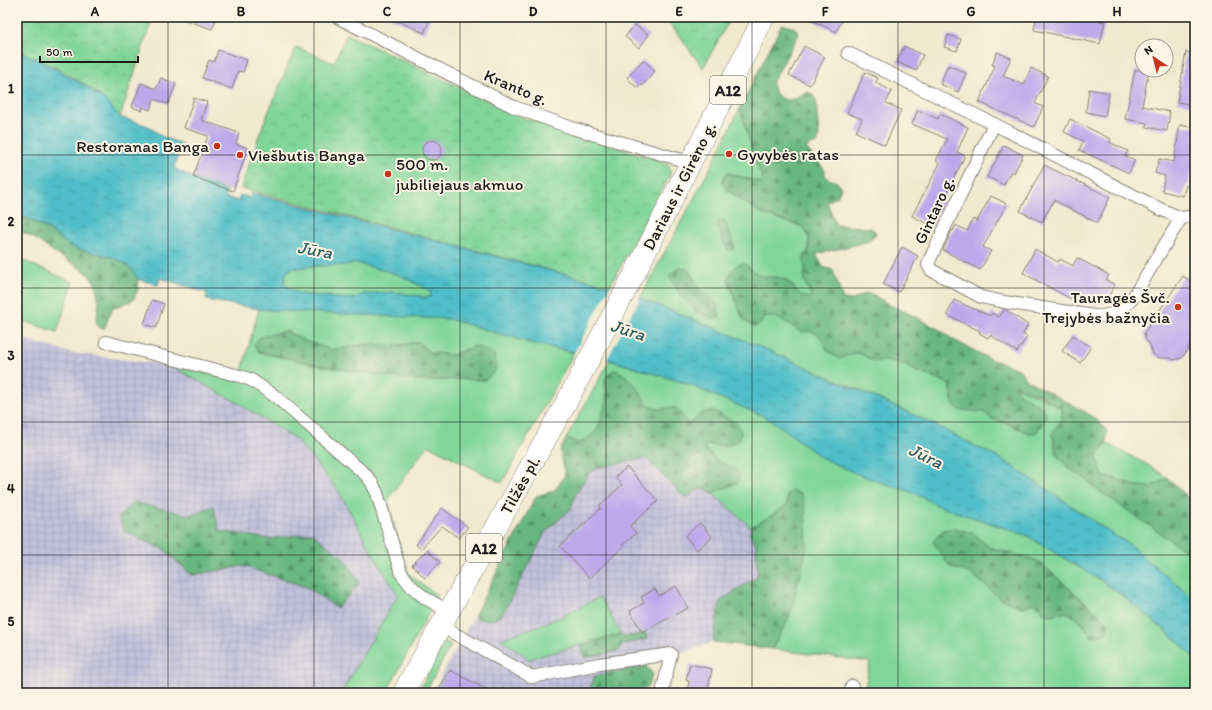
<svg xmlns="http://www.w3.org/2000/svg" width="1212" height="710" font-family="Itim,sans-serif">
  <defs>
    <pattern id="industrial-grid" width="8" height="8" patternUnits="userSpaceOnUse"><rect width="8" height="8" fill="#c2c1dc"/><path d="M0 4h8M4 0v8" fill="none" stroke="#a6a5bc"/></pattern>
    <pattern id="forest-firs" width="22" height="20" patternUnits="userSpaceOnUse"><rect width="22" height="20" fill="#68b781"/><path d="M5 1l3.5 6h-7zM16 11l3.5 6h-7z" fill="#559469"/></pattern>
    <pattern id="park-crowns" width="20" height="18" patternUnits="userSpaceOnUse"><rect width="20" height="18" fill="#80d699"/><path d="M2 6a3 3 0 1 1 6 0M12 15a3 3 0 1 1 6 0" fill="none" stroke="#6eb783"/></pattern>
    <pattern id="water-ripples" width="26" height="14" patternUnits="userSpaceOnUse"><rect width="26" height="14" fill="#50bec8"/><path d="M2 4q2-2 4 0t4 0M15 11q2-2 4 0t4 0" fill="none" stroke="#429aa2"/></pattern>
  </defs>
  <rect width="100%" height="100%" fill="#fcf5e5"/>
  <filter id="ink" filterUnits="userSpaceOnUse"><feTurbulence type="fractalNoise" baseFrequency=".025" numOctaves="2"/><feDisplacementMap in="SourceGraphic" scale="8" xChannelSelector="R" yChannelSelector="G"/><feConvolveMatrix kernelMatrix="1 2 1 2 8 2 1 2 1" color-interpolation-filters="sRGB"/></filter>
  <filter id="wash" filterUnits="userSpaceOnUse"><feTurbulence type="fractalNoise" baseFrequency=".012" numOctaves="4" result="noise"/><feDisplacementMap in="SourceGraphic" scale="16" xChannelSelector="R" yChannelSelector="G"/><feGaussianBlur stdDeviation="0.9" result="paint"/><feColorMatrix in="noise" values="0 0 0 0 0 0 0 0 0 0 0 0 0 0 0 0 0 1.4 0 .05"/><feComposite in="paint" operator="in"/></filter>
  <g filter="url(#wash)">
    <rect width="100%" height="100%" fill="#f1e9ce"/>
    <g fill="url(#industrial-grid)">
      <polygon points="17,337 71,353 169,365 238,403 297,440 338,490 373,554 398,595 341,693 17,693"/>
      <polygon points="646,458 678,491 688,497 703,488 706,488 751,527 750,535 756,545 758,576 720,601 713,642 646,666 594,676 589,693 432,693 474,616 484,621 489,621 502,615 546,531 571,509 576,494 589,473 600,467"/>
    </g>
    <g fill="#80d699" stroke="#4e795a" fill-rule="evenodd">
      <path d="M 740,108 L 755,160 L 763,179 L 760,182 L 728,173 L 726,189 L 762,214 L 804,227 L 809,238 L 809,249 L 804,257 L 805,269 L 804,280 L 812,297 C 797,299 798,290 790,283 C 780,274 772,279 762,276 C 756,275 749,267 744,263 L 728,279 L 743,319 L 761,323 L 765,318 C 781,314 788,324 801,332 L 807,331 L 816,333 L 822,339 L 827,350 L 839,359 C 845,357 852,353 857,353 C 864,353 867,359 874,361 C 880,362 888,360 895,362 C 904,363 910,369 918,372 C 933,378 938,376 951,387 L 952,401 L 984,412 L 992,419 L 1007,423 L 1018,429 L 1027,399 L 1019,395 L 1015,389 L 1016,387 C 1033,393 1046,399 1062,409 C 1064,419 1058,425 1052,433 L 1056,451 L 1060,459 L 1067,466 L 1075,473 L 1082,476 L 1098,490 L 1193,554 L 1195,551 L 1195,600 L 1126,542 L 1112,534 L 1057,496 L 1004,461 L 925,420 L 857,389 L 705,324 L 640,298 L 713,163 ZM 688,269 L 699,289 L 710,296 L 695,311 L 692,305 Z"/>
      <polygon points="17,258 73,282 57,332 17,319"/>
      <polygon points="357,263 400,275 430,291 431,297 425,297 393,292 364,294 354,299 338,298 301,294 290,289 284,284 286,274 290,269 312,266 343,265"/>
      <path d="M 259,309 L 449,319 L 531,343 L 574,353 L 502,483 L 428,445 L 388,500 L 405,567 L 411,576 L 438,596 L 386,693 L 341,693 L 398,595 L 373,554 L 338,490 L 297,440 L 238,403 L 169,365 L 239,381 ZM 286,331 L 305,341 L 332,350 L 366,344 L 393,346 L 419,342 L 428,352 L 452,355 L 475,346 L 484,380 L 459,379 L 427,381 L 399,378 L 322,366 L 259,352 L 254,345 Z"/>
      <path d="M 610,360 L 685,383 L 761,415 L 780,426 L 822,458 L 914,493 L 941,507 L 1026,535 L 1097,578 L 1123,596 L 1178,641 L 1195,659 L 1195,693 L 864,693 L 870,662 L 772,649 L 789,617 L 787,494 L 787,505 L 771,516 L 751,527 L 712,493 L 737,483 L 736,470 L 718,461 L 704,448 L 706,445 L 725,446 L 697,417 L 691,423 L 688,424 L 684,420 L 679,411 C 668,406 669,409 658,409 C 647,409 642,395 637,387 L 605,379 L 607,402 L 597,430 L 586,441 L 577,443 L 567,437 ZM 955,528 L 973,533 L 988,547 L 1038,561 L 1109,623 L 1092,637 L 1082,623 L 1068,612 L 1047,615 L 1034,603 L 1022,607 L 1001,599 L 972,574 Z"/>
      <polygon points="1106,443 1148,465 1168,478 1151,487 1136,486 1114,478 1104,477 1101,472 1097,455"/>
      <polygon points="600,597 621,634 529,659 501,639 559,618"/>
      <polygon points="445,641 451,645 425,693 418,693"/>
    </g>
    <g fill="url(#forest-firs)" stroke="#426a4e">
      <path d="M 782,24 L 795,28 L 799,34 L 772,83 C 773,89 775,93 780,97 C 795,107 799,88 813,94 L 816,100 L 819,138 L 817,143 L 810,145 L 806,148 L 825,170 L 825,175 L 829,179 L 837,182 L 841,188 L 838,196 L 827,202 L 836,225 L 870,228 L 875,231 L 876,234 L 869,241 L 843,248 L 816,254 L 823,267 L 833,270 L 843,299 L 853,300 L 866,293 L 874,295 L 888,304 L 910,314 L 942,331 L 952,339 L 992,360 L 1006,364 L 1020,370 L 1027,380 L 1087,413 L 1099,422 L 1107,431 L 1106,443 L 1097,455 L 1101,472 L 1104,477 L 1114,478 L 1136,486 L 1150,487 L 1168,478 L 1195,504 L 1195,551 L 1192,555 L 1098,490 L 1082,476 L 1075,473 L 1067,466 L 1060,459 L 1056,451 L 1052,433 C 1057,425 1064,419 1062,409 L 1040,395 L 1016,387 L 1015,389 C 1023,400 1038,400 1046,412 C 1046,420 1041,427 1035,433 L 1029,433 L 1007,423 L 992,419 L 984,412 L 959,410 L 952,401 L 951,387 C 938,375 933,378 918,372 C 910,369 904,363 895,362 C 888,360 880,362 874,361 C 867,359 864,353 857,353 C 852,353 845,357 839,359 L 827,350 L 822,338 L 816,333 L 807,331 L 801,332 C 788,325 780,314 765,318 L 761,323 L 755,327 L 748,323 L 743,319 L 728,279 C 729,271 737,264 744,263 C 749,267 756,275 762,276 C 771,279 777,275 787,281 C 796,287 798,300 812,297 L 804,280 L 805,269 L 804,257 L 809,249 L 809,238 L 804,227 L 762,214 L 726,189 L 722,181 L 727,173 L 760,182 L 763,179 L 755,160 L 740,108 Z"/>
      <polygon points="17,214 47,229 72,246 107,255 123,262 135,273 138,279 138,290 133,300 112,309 104,329 100,328 96,322 99,302 95,283 85,271 55,253 34,238 17,229"/>
      <path d="M 724,220 L 734,244 L 734,249 L 728,250 C 723,242 719,232 717,223 L 719,221 Z"/>
      <polygon points="679,268 688,269 699,289 710,296 717,305 720,317 715,319 695,311 692,305 682,297 669,276"/>
      <polygon points="286,331 305,341 332,350 366,344 393,346 419,342 428,352 452,355 475,346 494,354 496,370 485,380 459,379 427,381 399,378 322,366 259,352 254,345 260,337"/>
      <path d="M 614,370 C 622,371 633,382 638,389 C 642,395 644,403 650,407 C 658,413 668,404 677,409 C 682,412 683,420 688,424 C 696,421 700,410 711,411 C 716,411 721,415 725,417 C 733,421 744,426 740,437 C 739,440 737,442 734,443 C 726,447 714,445 706,445 L 704,448 L 718,461 L 736,470 L 739,474 L 740,479 L 737,483 L 712,493 C 702,484 698,490 688,497 L 683,496 L 678,491 L 646,458 L 600,467 L 589,473 L 576,494 L 571,509 L 546,531 L 502,615 C 492,622 484,622 474,616 L 536,496 L 554,491 L 565,475 L 560,451 L 567,437 L 577,443 L 585,441 L 597,430 L 607,402 L 605,379 L 608,374 Z"/>
      <polygon points="793,491 802,495 805,509 807,547 789,617 772,649 713,642 720,601 758,576 756,545 750,535 751,527 771,516 787,505 787,494"/>
      <polygon points="133,502 189,515 214,506 219,531 269,539 312,533 343,558 360,583 337,608 306,587 243,566 192,575 164,550 124,531 119,517"/>
      <polygon points="955,528 973,533 989,547 1038,561 1109,624 1105,634 1092,637 1082,623 1068,612 1047,615 1034,603 1022,607 1001,599 972,574 950,567 933,542 943,530"/>
      <polygon points="646,633 647,639 623,644 618,651 585,658 581,645 621,634 624,637"/>
      <polygon points="646,666 653,674 647,688 639,693 589,693 594,676"/>
    </g>
    <g fill="url(#park-crowns)" stroke="#4e795a">
      <path d="M 20,17 L 153,17 L 120,117 C 115,112 111,106 106,101 C 84,80 45,62 17,51 L 17,34 L 22,18 Z"/>
      <polygon points="665,17 731,17 703,68"/>
      <path d="M 347,34 L 524,118 L 664,162 C 669,165 671,169 670,175 L 610,286 L 241,188 L 261,130 L 296,47 L 334,63 Z"/>
    </g>
    <path fill="url(#water-ripples)" stroke="#366d72" fill-rule="evenodd" d="M 17,51 L 37,59 L 86,86 L 105,100 L 120,117 L 148,126 L 163,137 L 182,144 L 174,168 L 193,178 L 227,190 L 225,197 L 238,201 L 240,195 L 250,198 L 252,193 L 610,286 L 763,348 L 925,420 L 1004,461 L 1057,496 L 1112,534 L 1126,542 L 1195,600 L 1195,659 L 1178,641 L 1123,596 L 1097,578 L 1026,535 L 941,507 L 914,493 L 862,476 L 822,458 L 780,426 L 761,415 L 685,383 L 610,360 L 531,343 L 449,319 L 297,312 L 259,309 L 206,300 L 207,293 L 160,278 L 158,285 L 138,279 C 125,253 97,256 73,247 C 64,243 56,234 48,229 C 38,223 27,219 17,213 ZM 357,263 L 400,275 L 430,291 L 431,297 L 425,297 L 393,292 L 364,294 L 354,299 L 338,298 L 301,294 L 290,289 L 284,284 L 286,274 L 290,269 L 312,266 L 343,265 Z"/>
    <polygon fill="#f1e9ce" points="611,285 641,296 606,361 573,355"/>
    <g id="blocks">
      <g fill="#bca9eb">
        <polygon points="182,17 217,17 212,29 182,19"/>
        <polygon points="389,17 431,17 424,33"/>
        <polygon points="805,17 844,17 836,32"/>
        <polygon points="1036,17 1080,17 1105,22 1100,44 1034,30"/>
        <polygon points="635,25 649,35 639,48 625,37"/>
        <polygon points="948,35 961,39 957,51 944,47"/>
        <polygon points="804,46 825,57 810,85 789,75"/>
        <polygon points="904,46 923,55 916,71 897,62"/>
        <polygon points="218,50 247,60 243,72 238,71 232,89 202,78 209,60 214,62"/>
        <polygon points="997,52 1011,58 1003,76 1024,85 1031,68 1048,76 1035,103 1043,107 1034,127 979,102 995,66 992,65"/>
        <polygon points="1186,52 1195,53 1195,105 1177,102"/>
        <polygon points="643,60 655,71 642,86 640,84 637,88 627,78"/>
        <polygon points="948,65 966,73 958,92 940,84"/>
        <polygon points="1135,70 1149,70 1142,106 1170,112 1167,131 1146,127 1147,123 1125,119"/>
        <polygon points="865,72 878,78 876,83 892,91 886,103 901,110 885,145 856,132 862,119 847,113"/>
        <polygon points="161,78 176,84 168,104 154,99 150,110 143,107 142,111 132,107 141,83 156,89"/>
        <polygon points="1089,89 1109,93 1105,116 1086,112"/>
        <polygon points="194,98 207,102 201,120 239,133 236,144 248,148 233,191 193,177 208,136 184,128"/>
        <polygon points="918,110 938,119 940,114 968,127 957,152 965,156 940,206 942,207 932,226 912,216 940,163 936,161 947,139 912,124"/>
        <polygon points="1070,119 1111,139 1109,142 1128,151 1125,156 1135,160 1129,173 1079,150 1083,141 1064,132"/>
        <polygon points="1180,125 1195,128 1195,157 1188,186 1186,185 1183,196 1162,191 1165,176 1155,173 1159,159 1174,162"/>
        <circle cx="432" cy="150" r="10"/>
        <polygon points="1004,145 1023,155 1014,173 1011,171 1004,185 987,177"/>
        <polygon points="1044,165 1110,197 1097,223 1054,200 1042,222 1020,211"/>
        <polygon points="991,196 1007,204 983,247 991,251 980,270 943,250 952,230 953,231 956,225 967,231 973,219 977,221"/>
        <polygon points="902,247 918,256 899,292 883,284"/>
        <polygon points="1035,249 1058,262 1060,259 1073,266 1077,258 1109,275 1106,280 1115,285 1104,304 1098,301 1095,305 1074,294 1071,299 1023,273"/>
        <polygon points="1183,276 1195,284 1195,338 1182,358 1173,360 1170,358 1159,358 1153,354 1149,343 1146,341 1144,333"/>
        <polygon points="152,300 164,304 156,328 144,324"/>
        <polygon points="954,300 990,316 992,313 999,317 1004,310 1006,310 1028,325 1023,334 1027,337 1017,352 990,335 988,338 979,333 980,331 947,315"/>
        <polygon points="1073,335 1091,347 1080,363 1062,351"/>
        <polygon points="627,467 658,501 630,526 636,533 622,546 623,547 589,578 560,546 601,508 599,506 622,485 615,477"/>
        <polygon points="442,508 468,527 459,538 442,526 421,549 416,545"/>
        <polygon points="700,523 712,537 697,550 685,536"/>
        <polygon points="427,550 440,562 425,578 412,565"/>
        <polygon points="676,586 688,608 642,632 630,611 644,603 641,597 655,589 659,596"/>
        <polygon points="690,664 712,669 707,693 687,693 689,681 686,680"/>
        <polygon points="450,670 493,693 437,693"/>
      </g>
    </g>
  </g>
  <g filter="url(#ink)">
    <use href="#blocks" fill-opacity="0" stroke="#868275" stroke-width="1"/>
    <g fill="none" stroke-linecap="round" stroke-linejoin="round">
      <g stroke="#868275" stroke-width="14">
        <g id="street">
          <polyline points="337,17 514,107 572,128 692,163"/>
          <polyline points="848,53 994,124 1160,209 1181,218 1195,216"/>
          <path d="M 994,124 L 930,259 L 928,265 L 931,270 L 981,297 L 1004,302 L 1094,316 C 1113,316 1119,313 1132,299 L 1181,218"/>
          <polyline points="106,342 240,376 251,380 275,396 366,475 372,483 377,493 401,573 411,586 425,598 448,611"/>
          <polyline points="441,626 532,677 599,664 671,654 662,693"/>
          <polyline points="850,693 852,686"/>
        </g>
      </g>
      <g stroke="#868275" stroke-width="22">
        <polyline id="highway" points="403,693 566,403 637,269 764,17"/>
      </g>
      <use href="#street" stroke="#fff" stroke-width="12"/>
      <use href="#highway" stroke="#fff" stroke-width="21"/>
    </g>
  </g>
  <path fill="none" stroke="#1c1c1c" stroke-width="1" stroke-opacity="0.55" d="M 168,17 L 168,693M 314,17 L 314,693M 460,17 L 460,693M 606,17 L 606,693M 752,17 L 752,693M 898,17 L 898,693M 1044,17 L 1044,693M 17,155 L 1195,155M 17,288 L 1195,288M 17,422 L 1195,422M 17,555 L 1195,555"/>
  <g fill="#c8321e" stroke="#fcf5e5" stroke-width="1.5">
    <circle cx="217" cy="146" r="4"/>
    <circle cx="729" cy="154" r="4"/>
    <circle cx="240" cy="155" r="4"/>
    <circle cx="388" cy="174" r="4"/>
    <circle cx="1178" cy="307" r="4"/>
  </g>
  <g text-anchor="middle" dominant-baseline="central" stroke-width="4" stroke-linejoin="round" paint-order="stroke">
    <g fill="#fcf5e5" stroke="#5f5d58" stroke-width="1">
      <rect x="710" y="76" width="36" height="28" rx="3"/>
      <rect x="466" y="534" width="36" height="28" rx="3"/>
    </g>
    <g font-size="16" font-weight="bold" fill="#1c1c1c">
      <text x="728" y="90">A12</text>
      <text x="484" y="548">A12</text>
    </g>
    <g font-size="17" fill="#1c1c1c" stroke="#fcf5e5">
      <text transform="translate(516 87) rotate(23)">Kranto g.</text>
      <text transform="translate(679 186) rotate(-63)">Dariaus ir Girėno g.</text>
      <text transform="translate(934 210) rotate(-65)">Gintaro g.</text>
      <text transform="translate(520 485) rotate(-61)">Tilžės pl.</text>
    </g>
    <g font-size="17" fill="#1c1c1c" stroke="#fcf5e5" text-anchor="start">
      <text x="209" y="146" text-anchor="end">Restoranas Banga</text>
      <text x="737" y="154">Gyvybės ratas</text>
      <text x="248" y="155">Viešbutis Banga</text>
      <text x="396" y="164">500 m.<tspan x="396" dy="20">jubiliejaus akmuo</tspan></text>
      <text x="1170" y="297" text-anchor="end">Tauragės Švč.<tspan x="1170" dy="20">Trejybės bažnyčia</tspan></text>
    </g>
    <g font-size="18" font-style="italic" fill="#315d61" stroke="#fcf5e5">
      <text transform="translate(315 250) rotate(10)">Jūra</text>
      <text transform="translate(628 330) rotate(17)">Jūra</text>
      <text transform="translate(926 456) rotate(26)">Jūra</text>
    </g>
  </g>
  <rect width="1212" height="710" fill="none" stroke="#fcf5e5" stroke-width="44"/>
  <g transform="translate(1154 58) rotate(325)"><circle r="19" fill="#fcf5e5" stroke="#a29e95"/>
  <path d="M0-3L7 15L0 10L-7 15Z" fill="#c8321e"/>
  <text y="-6" font-size="11" font-weight="bold" text-anchor="middle" fill="#1c1c1c">N</text>
  </g>
  <path d="M40 56v6h98v-6" fill="none" stroke="#1c1c1c" stroke-width="2"/>
  <text x="46" y="56" font-size="12" fill="#1c1c1c" stroke="#fcf5e5" stroke-width="3" paint-order="stroke">50 m</text>
  <rect x="22" y="22" width="1168" height="666" fill="none" stroke="#1c1c1c" stroke-width="1.5"/>
  <g font-size="13" text-anchor="middle" font-weight="bold" fill="#1c1c1c">
    <text x="95" y="16">A</text>
    <text x="241" y="16">B</text>
    <text x="387" y="16">C</text>
    <text x="533" y="16">D</text>
    <text x="679" y="16">E</text>
    <text x="825" y="16">F</text>
    <text x="971" y="16">G</text>
    <text x="1117" y="16">H</text>
    <text x="11" y="93">1</text>
    <text x="11" y="226">2</text>
    <text x="11" y="360">3</text>
    <text x="11" y="493">4</text>
    <text x="11" y="626">5</text>
  </g>
</svg>
